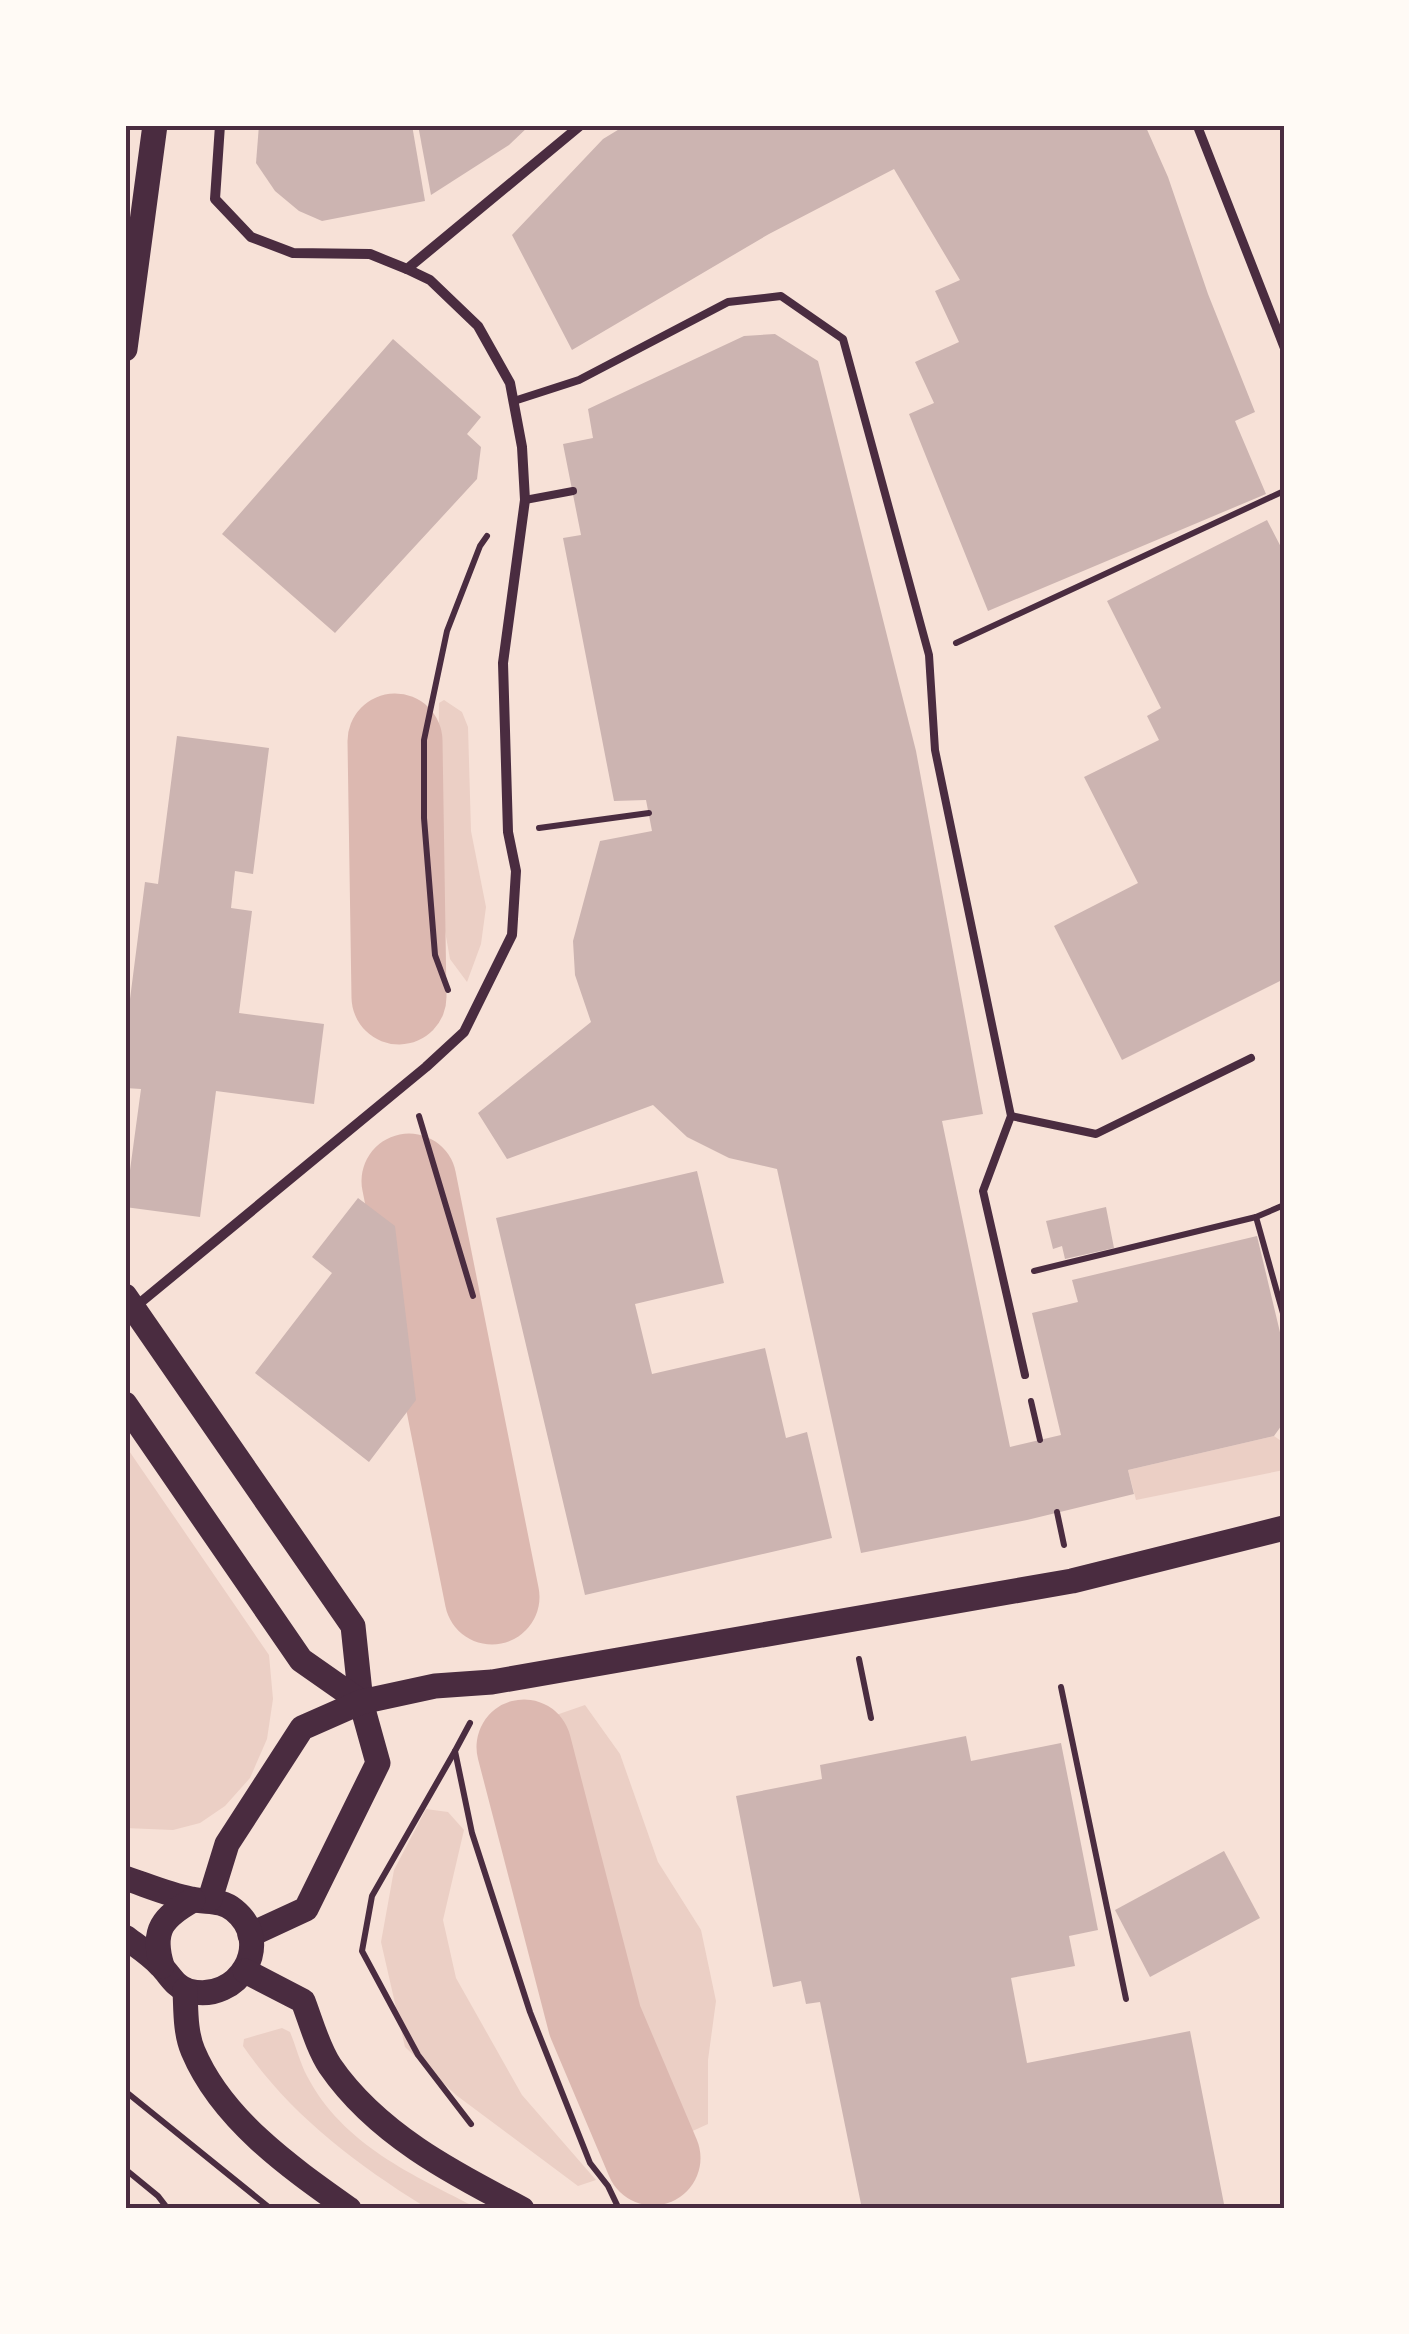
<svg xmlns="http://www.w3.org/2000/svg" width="1409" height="2334" font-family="'Archivo Narrow',sans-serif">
  <rect width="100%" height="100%" fill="#f7e1d7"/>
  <g fill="#ebcfc5">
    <polygon points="444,700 462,712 468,727 471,831 486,907 481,944 467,982 450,959 445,931 437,924 439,703"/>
    <polygon points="1274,1436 1284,1443 1284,1470 1136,1500 1128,1470"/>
    <polygon points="125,1445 269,1655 273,1699 267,1739 250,1778 225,1806 200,1823 173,1830 125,1828"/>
    <polygon points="585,1705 620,1754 658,1862 701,1930 716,2001 708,2060 708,2124 664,2144 604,2015 541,1782 535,1740 536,1722"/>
    <polygon points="426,1809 448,1812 464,1830 443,1920 456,1978 522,2095 596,2180 578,2186 456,2095 405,2047 381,1942 394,1870"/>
    <path d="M 282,2028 L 290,2032 C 296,2046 300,2063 307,2076 C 343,2145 413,2175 479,2209 L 430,2209 L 422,2205 C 353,2162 289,2113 243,2046 L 244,2039 Z"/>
  </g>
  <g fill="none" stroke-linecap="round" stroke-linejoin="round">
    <g stroke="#dcb8b0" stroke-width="95">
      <polyline points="395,741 399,997"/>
      <polyline points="409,1181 492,1597"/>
      <polyline points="524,1747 595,2021 653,2158"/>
    </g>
  </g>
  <g fill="#ccb4b1">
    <polygon points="259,125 412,125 425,201 322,221 299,211 275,191 256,163"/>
    <polygon points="418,125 530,125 509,145 431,195"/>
    <polygon points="626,125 1145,125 1168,177 1208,294 1255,412 1235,421 1266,494 988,611 909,414 934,403 915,362 959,342 935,291 960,280 894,169 769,234 572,350 512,235 603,139"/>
    <polygon points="775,334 818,361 916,751 983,1114 942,1121 1010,1447 1061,1435 1032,1313 1078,1302 1072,1280 1257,1236 1284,1349 1284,1422 1274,1436 1128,1470 1134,1494 1027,1520 861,1553 777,1169 729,1158 687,1137 653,1105 507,1159 478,1113 591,1022 575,975 573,941 600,841 652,831 646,800 614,801 563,538 581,535 563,444 593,438 588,409 744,336"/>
    <polygon points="393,339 481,417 467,434 481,447 477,479 335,633 222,534"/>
    <polygon points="1267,520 1284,553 1284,979 1122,1060 1054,926 1138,883 1084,777 1159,740 1147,716 1161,708 1107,601"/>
    <polygon points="177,736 269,748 253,874 235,871 231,908 252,911 239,1013 324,1024 314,1104 216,1091 200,1217 125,1207 141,1089 125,1088 125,1038 145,882 158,884"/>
    <polygon points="697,1171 724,1283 635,1304 652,1374 765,1348 786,1438 807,1432 832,1538 585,1595 496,1218"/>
    <polygon points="358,1198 395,1226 416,1400 369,1462 255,1373 332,1273 312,1257"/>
    <polygon points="1106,1207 1114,1248 1065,1259 1062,1246 1053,1249 1046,1221"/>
    <polygon points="966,1736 971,1761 1061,1743 1098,1930 1069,1936 1075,1966 1011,1978 1027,2063 1190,2031 1225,2209 862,2209 820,2002 806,2004 801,1981 773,1987 736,1796 822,1779 820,1765"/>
    <polygon points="1224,1851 1260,1918 1150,1977 1115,1910"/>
  </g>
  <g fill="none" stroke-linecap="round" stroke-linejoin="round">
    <g stroke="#4a2c40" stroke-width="6">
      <polyline points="956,643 1284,491"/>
      <polyline points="539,828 649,813"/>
      <polyline points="448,990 435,955 424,818 424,740 447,631 480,546 487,536"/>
      <polyline points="419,1116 473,1296"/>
      <polyline points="1256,1217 1284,1317"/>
      <polyline points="1034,1271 1256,1217 1284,1205"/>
      <polyline points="1031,1401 1040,1440"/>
      <polyline points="1057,1512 1064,1545"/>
      <polyline points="859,1659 871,1718"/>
      <polyline points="1061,1687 1126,1999"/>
      <polyline points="470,1723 455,1751 472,1833 530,2012 590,2163 608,2186 619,2209"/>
      <polyline points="455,1751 372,1896 362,1951 418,2055 471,2124"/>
      <polyline points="125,2091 271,2209"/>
      <polyline points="125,2169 158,2196 168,2209"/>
    </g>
    <g stroke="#4a2c40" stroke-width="8">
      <polyline points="514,401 579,380 728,302 781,296 843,339 929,655 935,750 1011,1116 983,1191 1025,1375"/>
      <polyline points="525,500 573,491"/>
      <polyline points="1011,1116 1096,1134 1251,1058"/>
    </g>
    <polyline stroke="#4a2c40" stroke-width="9" points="1197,125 1284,347"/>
    <g stroke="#4a2c40" stroke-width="10">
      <polyline points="220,125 215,199 251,237 293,253 370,254 407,269 581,125"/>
      <polyline points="135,1307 426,1067 464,1032 512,935 516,871 508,832 503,663 525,500 522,447 510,383 478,326 430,280 407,269"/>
    </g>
    <g stroke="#4a2c40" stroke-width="25">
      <polyline points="125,349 155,125"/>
      <polyline points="125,1296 353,1626 361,1702 378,1763 306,1909 250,1935"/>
      <polyline points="125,1404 301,1660 361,1702"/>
      <path d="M 125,1878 C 146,1885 169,1895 191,1899 C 207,1903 220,1899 234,1910 C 275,1943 238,2004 189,1991 C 175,1987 170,1975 161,1966 C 151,1955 137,1946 125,1937"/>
      <polyline points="210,1899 227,1844 302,1728 361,1702 435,1686 492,1682 1072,1581 1284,1528"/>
      <path d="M 162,1966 C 151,1930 163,1917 193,1900"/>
      <path d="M 245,1971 L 303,2001 C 311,2022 318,2048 330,2066 C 376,2133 452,2173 522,2209"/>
      <path d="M 185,1990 C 186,2010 185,2032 193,2051 C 222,2120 291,2168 349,2209"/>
    </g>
  </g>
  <rect width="1409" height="2334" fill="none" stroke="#fffaf5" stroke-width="255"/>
  <rect x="128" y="128" width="1154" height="2078" fill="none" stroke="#4a2c40" stroke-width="4"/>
</svg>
